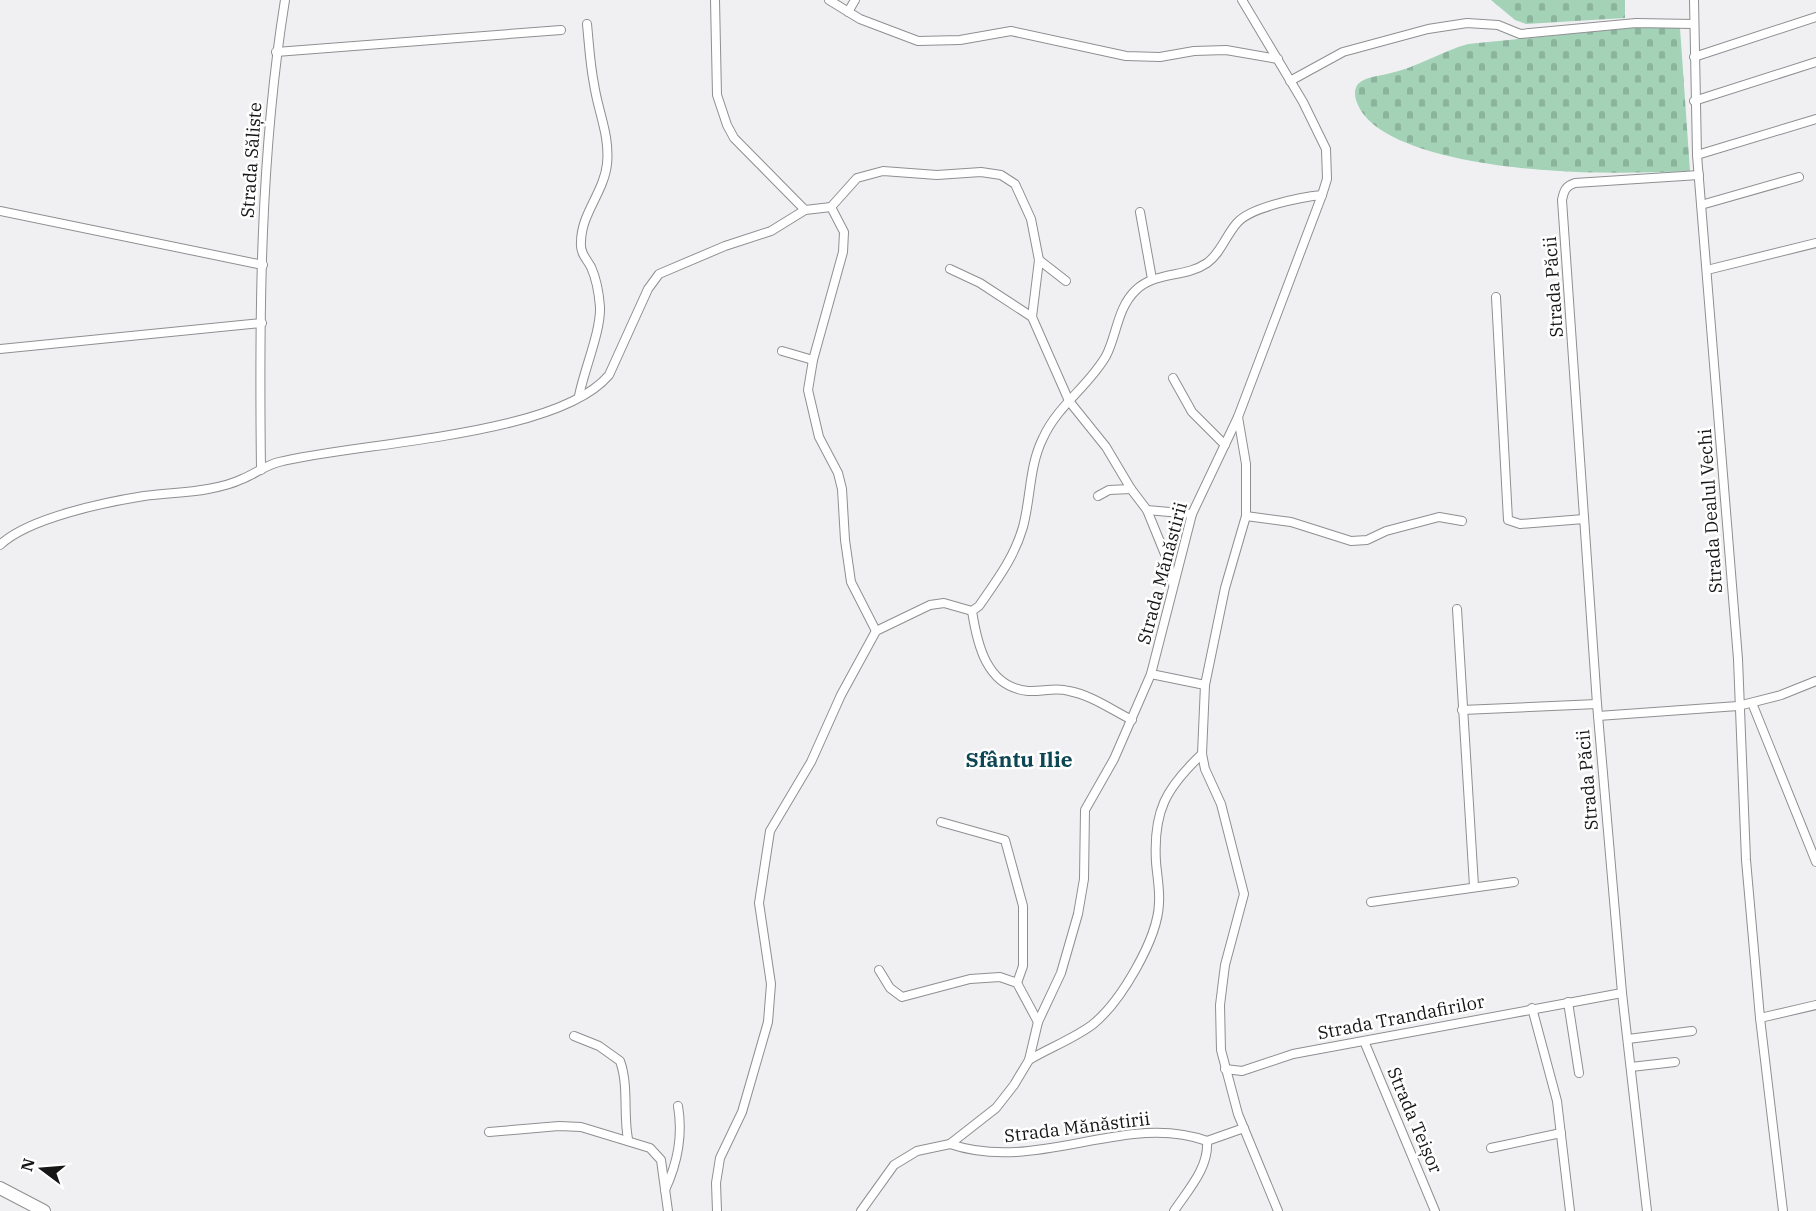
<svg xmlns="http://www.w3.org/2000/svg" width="1816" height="1211" font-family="'IBM Plex Serif',serif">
  <defs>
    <pattern id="cemetery-stones" width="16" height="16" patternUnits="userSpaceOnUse" patternTransform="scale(1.5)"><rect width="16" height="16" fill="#a3d2b7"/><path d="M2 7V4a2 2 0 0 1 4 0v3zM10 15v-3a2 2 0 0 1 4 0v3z" fill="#8cb49d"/></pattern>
  </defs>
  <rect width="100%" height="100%" fill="#f0f0f3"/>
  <g fill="url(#cemetery-stones)">
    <polygon points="1491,0 1625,0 1625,18 1526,24 1515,20"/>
    <path d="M 1641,27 L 1680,28 L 1690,171 C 1642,173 1593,174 1545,170 C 1498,167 1379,153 1358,105 C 1355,98 1353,91 1358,84 C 1365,77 1378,76 1387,74 C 1416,68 1440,52 1468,44 Z"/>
  </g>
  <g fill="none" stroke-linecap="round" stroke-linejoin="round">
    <g stroke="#8e8f91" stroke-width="10">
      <g id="minor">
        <polyline points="715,0 717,95 727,125 734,138 805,210 831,207"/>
        <polyline points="829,0 860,19 918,41 960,40 1011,31 1126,56 1160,57 1194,51 1226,50 1278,59"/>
        <polyline points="1694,0 1697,155 1738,659 1746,860 1760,1018 1783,1211"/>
        <polyline points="848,12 855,0"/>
        <polyline points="276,52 561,30"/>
        <polyline points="1694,57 1816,17"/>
        <polyline points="1290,81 1343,52 1428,29 1467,23 1498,25 1520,34 1636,23 1694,24"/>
        <polyline points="1694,101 1816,62"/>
        <polyline points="1697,155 1816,119"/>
        <polyline points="1701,205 1799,177"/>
        <polyline points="831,207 857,178 883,171 937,175 981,172 1001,175 1015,184 1031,219 1039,260 1032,317 1069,401 1106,447 1131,489 1147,510 1169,564 1172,582"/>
        <polyline points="831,207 844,232 843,252 813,360 808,390 819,437 838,473 842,489 845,540 851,582 876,631"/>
        <polyline points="0,211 263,265"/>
        <polyline points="1140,212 1152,279"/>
        <polyline points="1039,260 1066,281"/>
        <polyline points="950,269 980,283 1032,317"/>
        <polyline points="1707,270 1816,243"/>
        <polyline points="1496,297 1508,520 1520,524 1584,519"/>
        <polyline points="0,349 262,323"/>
        <polyline points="782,351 813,360"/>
        <polyline points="1173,378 1192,412 1225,445"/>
        <path d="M 579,396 C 584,370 601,331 600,307 C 599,294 596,278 591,267 C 586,258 580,253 581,242 C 581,214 604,192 607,164 C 610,135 598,112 594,84 C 590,64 589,44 587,24"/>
        <polyline points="1238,417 1246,464 1246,516 1225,588 1205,685 1202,754 1205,769 1221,804 1244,894 1225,965 1220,1005 1221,1050 1238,1114 1278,1211"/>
        <path d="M 261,470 C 259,313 260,155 285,0"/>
        <polyline points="1098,496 1109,490 1131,489"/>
        <polyline points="1147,510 1192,514"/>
        <polyline points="1246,516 1291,522 1351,541 1367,540 1386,531 1439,517 1462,521"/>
        <path d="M 0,545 C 28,518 106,502 144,496 C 165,493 187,493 208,489 C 219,487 232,484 242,479 C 255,474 266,465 279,462 C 358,442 557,437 609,375 L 648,289 L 659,274 L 725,246 L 771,231 L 805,210"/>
        <polyline points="1457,609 1474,886"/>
        <polyline points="1151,674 1205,685"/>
        <polyline points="1752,703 1816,862"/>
        <polyline points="1462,710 1597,704"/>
        <polyline points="1598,716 1738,706 1781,695 1816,681"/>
        <path d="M 1132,720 C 1112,710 1091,695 1069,691 C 1055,687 1042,692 1028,691 C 986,687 977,643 972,611 L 979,606 C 997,580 1014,558 1023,527 C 1031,497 1029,466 1043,438 C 1058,405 1088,387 1106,356 C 1117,335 1117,308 1136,290 C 1156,271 1185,278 1207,263 C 1221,253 1226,235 1237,223 C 1250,207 1302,197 1322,195"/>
        <polyline points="941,822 1005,840 1023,906 1023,966 1017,983"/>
        <polyline points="1371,902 1514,882"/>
        <polyline points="879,970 890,988 902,997 970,979 1000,977 1017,983 1038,1022"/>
        <polyline points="1568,1002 1579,1073"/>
        <polyline points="1532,1008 1557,1101 1570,1211"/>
        <polyline points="1760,1018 1816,1005"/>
        <path d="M 574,1036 L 599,1046 L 620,1061 C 629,1086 623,1114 628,1139"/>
        <polyline points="1628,1039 1692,1031"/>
        <polyline points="1364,1041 1435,1211"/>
        <path d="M 1029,1060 C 1049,1048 1073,1039 1092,1025 C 1120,1003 1158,939 1159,903 C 1160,890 1157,875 1156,862 C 1153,811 1166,788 1202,754"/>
        <polyline points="1631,1067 1675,1062"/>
        <polyline points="1225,1069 1242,1071 1293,1054 1622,993"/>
        <polyline points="489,1132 559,1126 581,1127 650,1148 661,1160 668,1211"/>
        <polyline points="1207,1141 1244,1128"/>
        <path d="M 950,1144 C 1038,1174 1126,1111 1207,1141"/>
        <polyline points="1491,1148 1561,1133"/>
        <path d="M 665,1190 C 678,1162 683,1136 678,1106"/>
        <polyline points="717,1211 716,1183 720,1158 742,1112 768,1022 771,984 759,903 770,831 811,762 841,695 876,631 930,605 944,603 972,611"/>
        <polyline points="861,1211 894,1165 917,1151 950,1144 996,1108 1014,1085 1029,1060 1038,1022 1061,973 1078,914 1084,879 1085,810 1114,759 1151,674 1192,514 1238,417 1322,195 1327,179 1326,149 1303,102 1242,0"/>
        <path d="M 1174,1211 C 1188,1190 1209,1168 1207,1141"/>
        <path d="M 1647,1211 L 1622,993 L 1597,704 L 1562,200 C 1564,190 1566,186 1575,183 L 1699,175"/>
      </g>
    </g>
    <g stroke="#8e8f91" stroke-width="14">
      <polyline id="highway" points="0,1188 44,1211"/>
    </g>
    <use href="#minor" stroke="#fff" stroke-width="8"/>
    <use href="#highway" stroke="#fff" stroke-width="12"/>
  </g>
  <g text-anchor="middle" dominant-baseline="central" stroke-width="5" stroke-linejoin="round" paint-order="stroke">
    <g font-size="18" fill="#161617" stroke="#fff">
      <text transform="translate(251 160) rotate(-86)">Strada Săliște</text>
      <text transform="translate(1553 287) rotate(-94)">Strada Păcii</text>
      <text transform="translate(1710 511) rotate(-94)">Strada Dealul Vechi</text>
      <text transform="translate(1162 573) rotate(-75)">Strada Mănăstirii</text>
      <text transform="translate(1587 780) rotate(-95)">Strada Păcii</text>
      <text transform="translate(1401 1017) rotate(-11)">Strada Trandafirilor</text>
      <text transform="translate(1415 1120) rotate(67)">Strada Teișor</text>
      <text transform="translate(1077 1127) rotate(-7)">Strada Mănăstirii</text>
    </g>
    <g font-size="21" font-weight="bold" fill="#0d4754" stroke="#fff">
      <text x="1019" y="759">Sfântu Ilie</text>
    </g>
  </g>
  <g transform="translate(42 1169) rotate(286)" stroke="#ffffff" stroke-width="4.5" paint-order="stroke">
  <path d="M0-4.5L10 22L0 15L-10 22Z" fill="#161617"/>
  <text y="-9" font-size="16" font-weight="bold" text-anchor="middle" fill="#161617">N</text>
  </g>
</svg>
